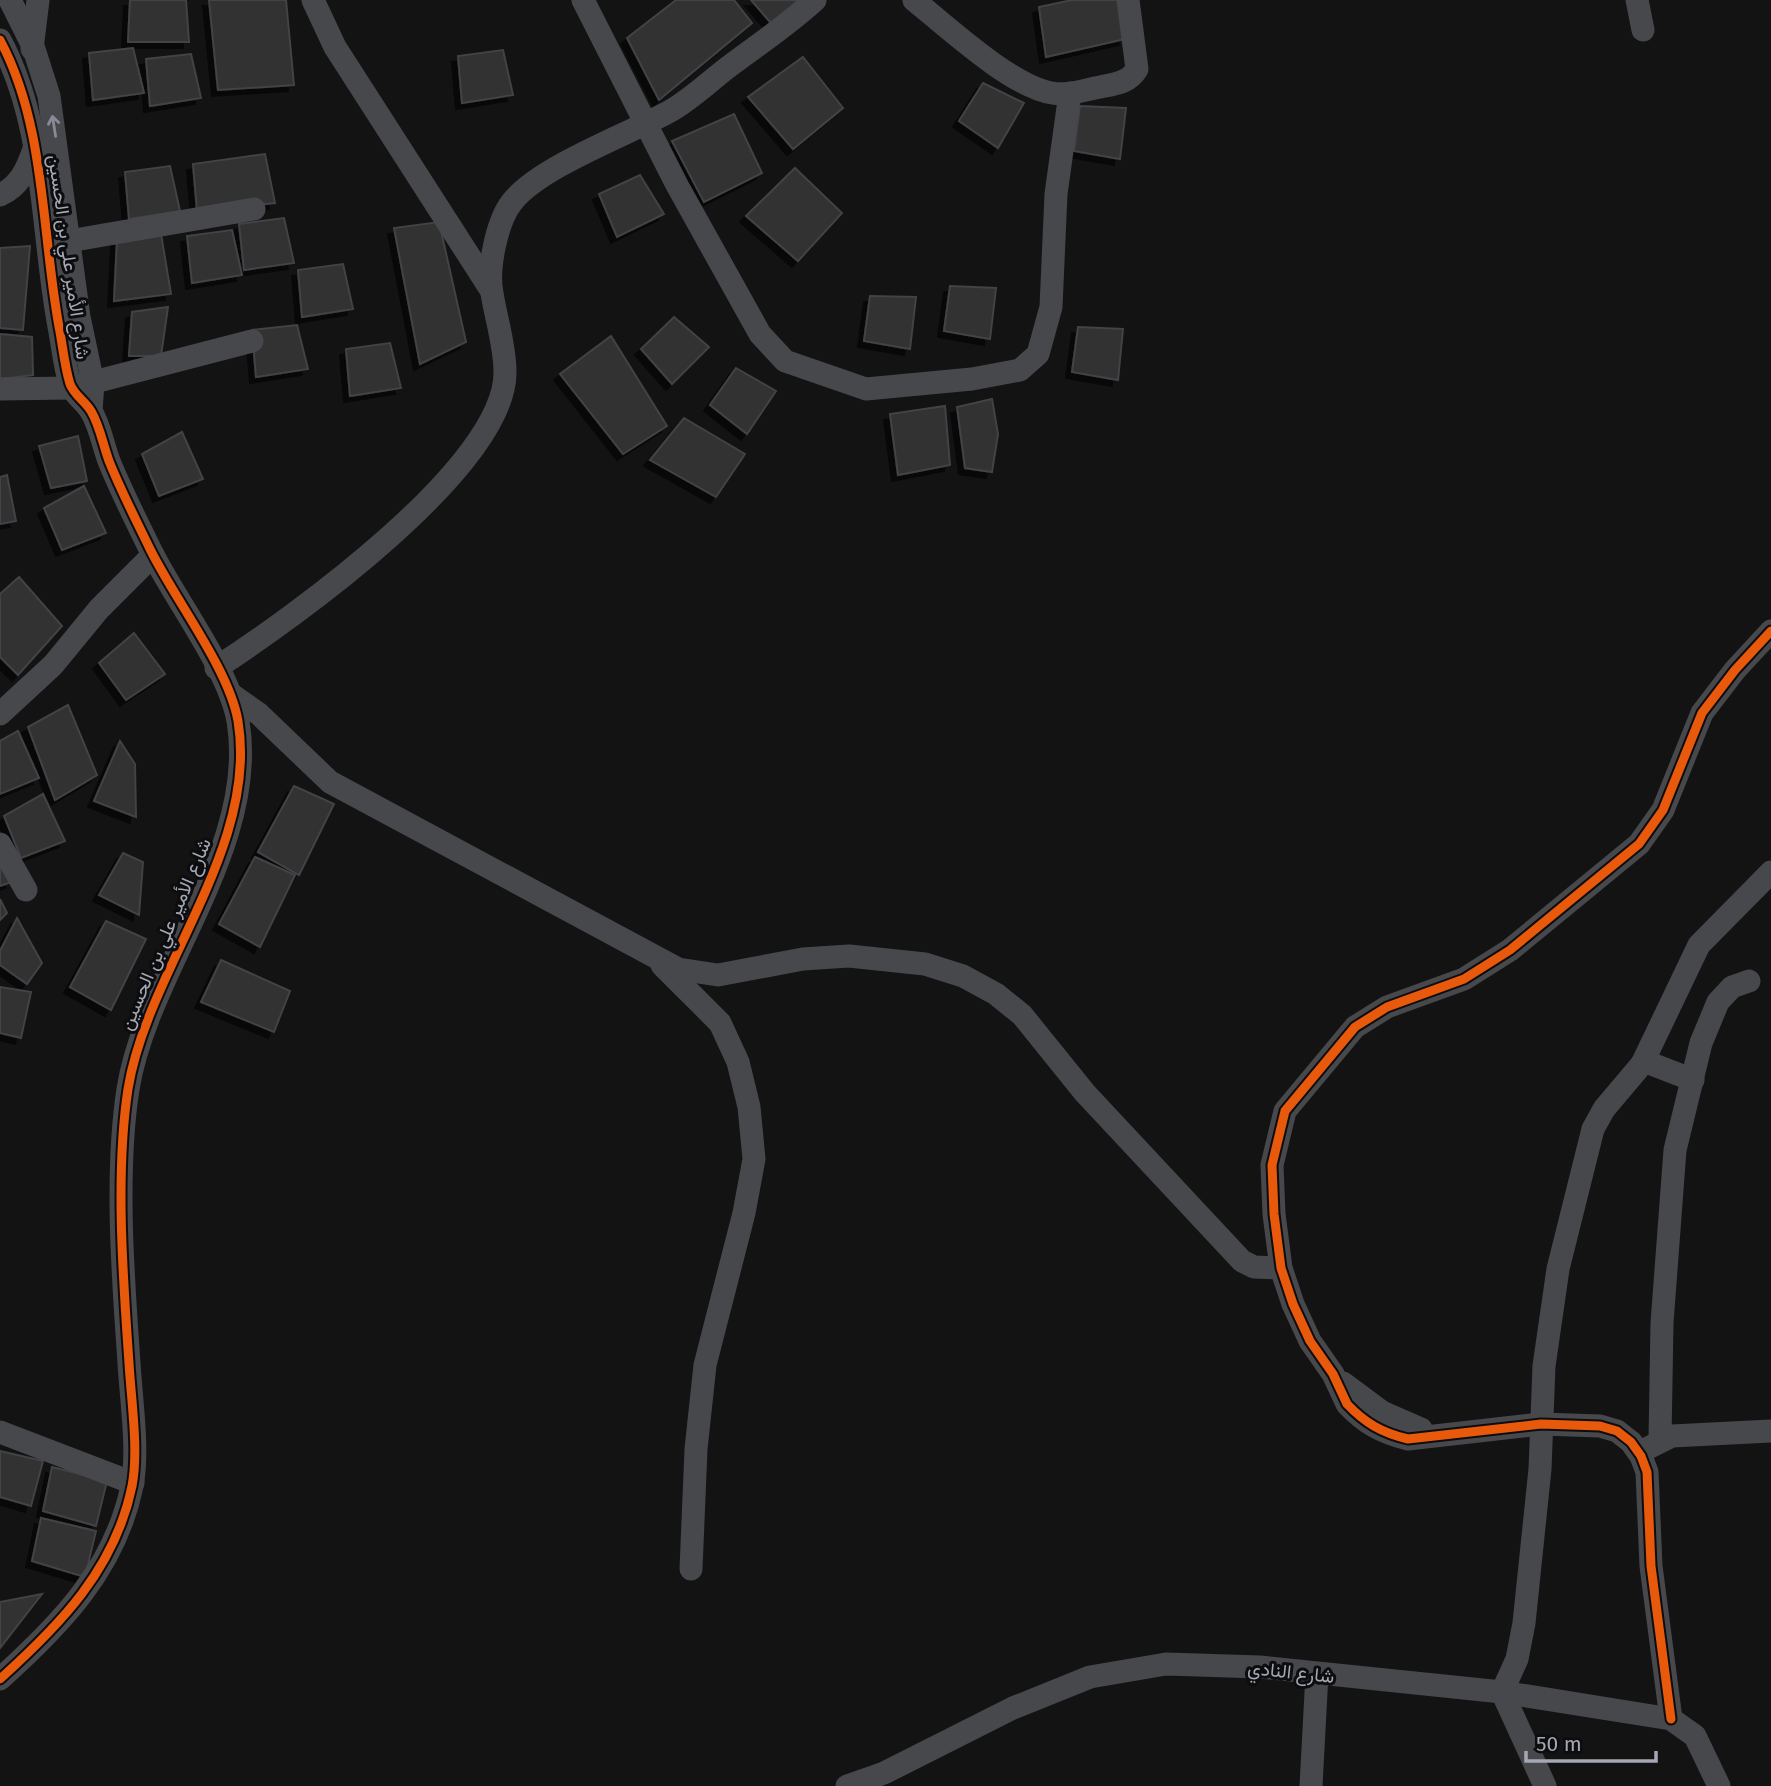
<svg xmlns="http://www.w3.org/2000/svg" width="1771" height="1786" font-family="'Fira Sans',Vazirmatn,sans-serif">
  <defs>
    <filter id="shadow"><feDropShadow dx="-6" dy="6" stdDeviation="0" flood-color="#0009"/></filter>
  </defs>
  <rect width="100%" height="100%" fill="#131313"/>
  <g fill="#313132" stroke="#424346" stroke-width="2" filter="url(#shadow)">
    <polygon points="130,0 186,0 189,42 128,42"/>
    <polygon points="209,0 286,0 294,85 218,90"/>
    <polygon points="676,0 734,0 752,23 659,100 627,38"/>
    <polygon points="751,0 799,0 771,23"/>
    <polygon points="1072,0 1119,0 1125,39 1046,57 1039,7"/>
    <polygon points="133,48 144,93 93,100 89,53"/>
    <polygon points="503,50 513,95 462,103 458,56"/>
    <polygon points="191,54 201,98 150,106 146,59"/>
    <polygon points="803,57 843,108 793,149 748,97"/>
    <polygon points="983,83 1024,103 998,148 959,121"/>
    <polygon points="1080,106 1126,108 1120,159 1074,151"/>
    <polygon points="734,114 762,173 704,202 672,141"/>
    <polygon points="265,154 275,203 197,211 193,164"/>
    <polygon points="170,166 180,211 129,219 125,172"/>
    <polygon points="795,168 842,213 798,261 746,216"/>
    <polygon points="640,175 664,214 617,237 599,194"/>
    <polygon points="284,218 294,263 244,270 239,224"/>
    <polygon points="439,222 466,342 420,364 394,228"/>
    <polygon points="232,230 242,275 192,283 187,236"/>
    <polygon points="161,234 171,294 114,301 117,240"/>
    <polygon points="30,246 23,330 0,328 0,248"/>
    <polygon points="343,264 353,309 302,317 298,270"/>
    <polygon points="950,286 996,288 990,339 944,331"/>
    <polygon points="870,296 916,297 910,349 864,341"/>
    <polygon points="168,307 161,356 129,356 132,312"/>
    <polygon points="674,317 709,347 672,384 641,349"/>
    <polygon points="297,325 308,369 256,377 252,330"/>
    <polygon points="1078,327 1123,329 1118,380 1072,372"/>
    <polygon points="0,334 32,337 33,375 0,379"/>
    <polygon points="611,336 667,426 623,454 560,374"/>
    <polygon points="390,343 401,388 350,396 346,349"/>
    <polygon points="736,368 776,391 747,434 710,405"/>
    <polygon points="992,399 998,434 992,472 965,468 957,407"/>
    <polygon points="945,406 950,465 898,475 890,414"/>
    <polygon points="684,418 745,454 716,497 650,460"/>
    <polygon points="182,432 203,479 159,496 142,454"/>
    <polygon points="78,436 87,481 51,488 39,446"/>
    <polygon points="7,475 16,521 0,524 0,477"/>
    <polygon points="84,486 106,533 62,550 44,508"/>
    <polygon points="19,577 62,626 18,675 0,657 0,594"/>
    <polygon points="134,633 165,674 126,700 99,663"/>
    <polygon points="68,705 97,775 55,800 28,727"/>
    <polygon points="18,731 39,778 0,794 0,741"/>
    <polygon points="120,741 135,764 136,817 94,801"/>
    <polygon points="294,786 334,804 299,875 258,852"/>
    <polygon points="43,794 65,841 21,858 4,816"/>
    <polygon points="123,853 143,862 139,915 99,895"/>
    <polygon points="0,855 12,882 0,886"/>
    <polygon points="255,857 295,875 260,947 219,924"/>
    <polygon points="0,899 7,913 0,920"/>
    <polygon points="17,918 42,963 27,984 0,965 0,951"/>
    <polygon points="106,921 146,939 111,1010 70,987"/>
    <polygon points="221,960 290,991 274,1032 201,1002"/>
    <polygon points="0,987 31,992 21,1038 0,1033"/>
    <polygon points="0,1451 43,1461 31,1506 0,1497"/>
    <polygon points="52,1467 107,1481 96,1526 43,1511"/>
    <polygon points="41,1518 96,1531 85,1577 32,1561"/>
    <polygon points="42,1594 0,1648 0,1602"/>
  </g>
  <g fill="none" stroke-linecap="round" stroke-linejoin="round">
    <g stroke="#47484c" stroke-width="23">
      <polyline points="10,0 33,46 49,96 79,317 93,383 91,411"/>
      <polyline points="313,0 335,47 491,290"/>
      <polyline points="583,0 677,185 760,334 785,361 866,389 972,379 1020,370 1038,354 1051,307 1056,194 1070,93"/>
      <path d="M 914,0 C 946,26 1012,87 1052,93 C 1068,96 1084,90 1100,87 C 1114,84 1129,83 1137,69 L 1128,0"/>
      <polyline points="1637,0 1643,30"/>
      <path d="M 0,40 C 47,128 41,235 60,332 C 63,349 65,368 70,384 C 74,395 85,401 91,411 C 100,426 103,445 109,461 C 121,491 136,520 150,549 C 175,600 229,669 238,721 C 259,848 147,970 128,1089 C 115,1174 123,1277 129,1363 C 131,1399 139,1451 132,1486 C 115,1569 60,1625 0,1679"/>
      <polyline points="32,49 38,0"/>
      <path d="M 0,195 C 20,186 27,169 34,149"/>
      <polyline points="69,241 254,209"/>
      <polyline points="0,389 71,388 252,341"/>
      <path d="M 216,668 C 292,619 506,466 505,372 C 505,345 496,319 492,293 C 487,269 497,221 512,202 C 540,166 630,134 672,110 C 691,99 709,82 727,68 C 756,46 788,25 815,0"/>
      <polyline points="232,695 259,714 330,782 678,969 718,975 803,959 849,956 925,964 963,976 996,994 1022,1015 1085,1093 1242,1261 1254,1267 1281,1268"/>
      <polyline points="0,714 53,665 99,609 153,555"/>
      <polyline points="0,844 26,890"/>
      <polyline points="662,965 720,1023 738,1062 749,1107 754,1159 744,1213 705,1365 696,1449 691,1569"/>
      <polyline points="1642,1064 1699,945 1771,872"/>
      <polyline points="1343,1383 1382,1412 1421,1429"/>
      <polyline points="0,1432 133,1483"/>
      <polyline points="1660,1440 1662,1323 1675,1150 1701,1043 1718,1002 1732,987 1749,981"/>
      <polyline points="1648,1448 1672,1436 1771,1431"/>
      <path d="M 1671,1719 L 1651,1566 L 1647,1472 L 1641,1456 L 1631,1442 L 1617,1431 L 1600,1426 L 1541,1424 L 1408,1439 C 1382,1433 1365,1423 1347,1404 L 1333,1374 L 1310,1341 L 1293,1304 L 1281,1268 L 1274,1214 L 1272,1165 L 1285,1111 L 1355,1027 L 1387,1007 L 1464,979 L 1510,950 L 1639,844 L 1663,810 L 1702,713 L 1735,670 L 1771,631"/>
      <polyline points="847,1786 884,1773 1013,1708 1090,1677 1166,1664 1260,1667 1502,1692 1671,1719 1695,1736 1719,1786"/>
      <polyline points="1311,1786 1317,1674"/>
      <polyline points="1545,1786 1502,1692 1517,1659 1524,1623 1540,1469 1544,1366 1558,1269 1593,1129 1604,1109 1642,1064 1649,1063 1693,1080"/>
    </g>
    <g stroke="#0d0d0f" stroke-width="13">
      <g id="cycleway">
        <path d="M 0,40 C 47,128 41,235 60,332 C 63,349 65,368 70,384 C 74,395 85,401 91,411 C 100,426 103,445 109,461 C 121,491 136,520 150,549 C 175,600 229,669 238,721 C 259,848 147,970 128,1089 C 115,1174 123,1277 129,1363 C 131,1399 139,1451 132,1486 C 115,1569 60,1625 0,1679"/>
        <path d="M 1671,1719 L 1651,1566 L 1647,1472 L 1641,1456 L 1631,1442 L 1617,1431 L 1600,1426 L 1541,1424 L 1408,1439 C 1382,1433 1365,1423 1347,1404 L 1333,1374 L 1310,1341 L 1293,1304 L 1281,1268 L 1274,1214 L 1272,1165 L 1285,1111 L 1355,1027 L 1387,1007 L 1464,979 L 1510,950 L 1639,844 L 1663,810 L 1702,713 L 1735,670 L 1771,631"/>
      </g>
    </g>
    <use href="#cycleway" stroke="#e8590c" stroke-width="9"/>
  </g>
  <defs><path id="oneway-shaft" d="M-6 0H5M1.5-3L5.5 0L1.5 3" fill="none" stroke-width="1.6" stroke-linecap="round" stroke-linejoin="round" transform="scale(1.75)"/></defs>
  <use stroke="#888b95" href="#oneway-shaft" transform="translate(54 126) rotate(-99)"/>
  <g text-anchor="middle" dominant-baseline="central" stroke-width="6" stroke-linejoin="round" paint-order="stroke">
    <g font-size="19" fill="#a4a8b4" stroke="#0d0d0f">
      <text transform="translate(69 257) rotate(82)">شارع الأمير علي بن الحسين</text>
      <text transform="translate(165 934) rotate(-67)">شارع الأمير علي بن الحسين</text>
      <text transform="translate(1291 1672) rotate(6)">شارع النادي</text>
    </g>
  </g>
  <path d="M1526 1751v10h130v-10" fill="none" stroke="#a4a8b4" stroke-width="3.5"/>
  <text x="1536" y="1751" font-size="21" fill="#a4a8b4" stroke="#0d0d0f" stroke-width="5" paint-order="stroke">50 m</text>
</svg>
